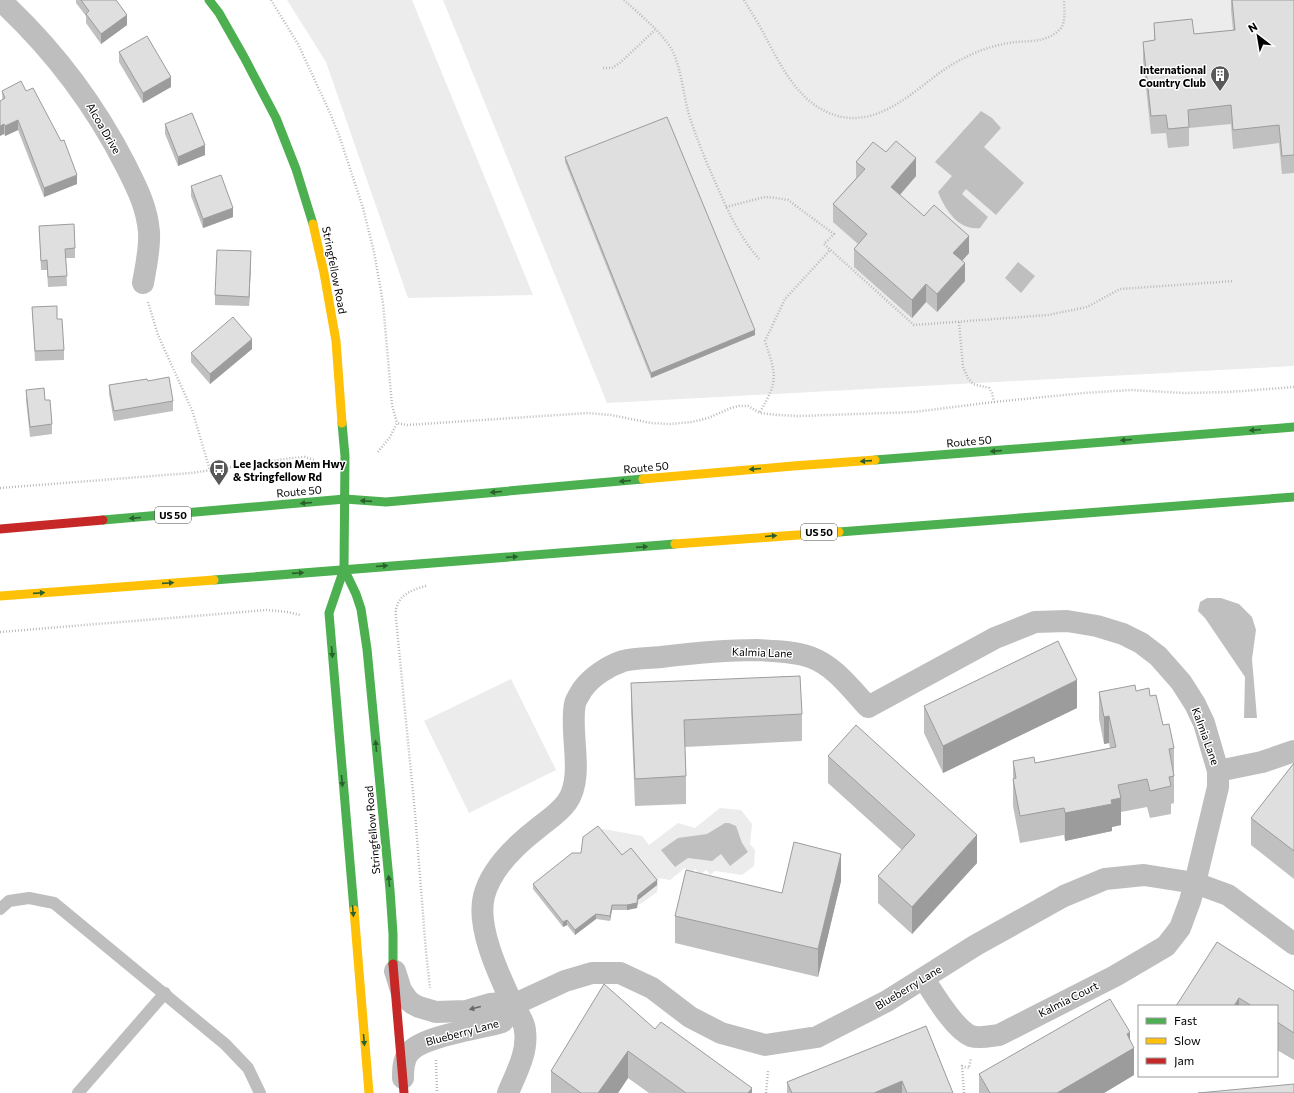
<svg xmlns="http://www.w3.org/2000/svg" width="1294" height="1093" font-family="Commissioner,sans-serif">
  <rect width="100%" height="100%" fill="#fff"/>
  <g fill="#ececec">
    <polygon points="287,0 412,0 533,295 408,298 326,62"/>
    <polygon points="443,0 1294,0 1294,366 607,403"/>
    <polygon points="511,679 556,770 469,813 424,721"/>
    <polygon points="720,808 741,810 752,824 750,844 755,850 754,866 742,875 715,871 710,875 706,870 700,875 695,869 690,873 685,868 670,880 659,878 657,892 642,903 637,905 638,900 653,887 655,882 622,860 599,832 603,829 642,836 649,845 678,823 695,828"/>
  </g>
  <g fill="#bfbfbf">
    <path d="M 981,111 L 992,118 L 1001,128 L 984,147 L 1024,183 L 996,215 L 966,189 L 962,194 L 988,217 L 980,228 C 958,231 945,209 938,192 L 952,176 L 935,162 Z"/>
    <polygon points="1018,262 1035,276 1021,293 1005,278"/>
    <polygon points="1207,598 1221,598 1239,604 1252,617 1256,630 1252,659 1257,718 1244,718 1245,677 1205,618 1198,611 1200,602"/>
    <polygon points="725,823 729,823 736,826 742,843 748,852 730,866 721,854 712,861 688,858 675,867 661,850 678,838 707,834"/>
  </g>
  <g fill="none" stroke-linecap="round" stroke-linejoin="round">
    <g stroke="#b9b9b9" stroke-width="2.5" stroke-dasharray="1 2" stroke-linecap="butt">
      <polyline points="271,0 298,44 330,113 340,138 363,208 374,252 383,303 392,405 397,423"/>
      <path d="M 624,0 C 640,15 661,31 672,50 C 682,70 683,94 689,115 C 696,136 704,157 713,177 C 726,207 738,235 759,259"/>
      <path d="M 744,0 C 751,12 759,24 765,36 C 780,64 796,98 827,112 C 870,132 906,98 938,74 C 950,65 963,58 977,52 C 989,47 1002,44 1015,42 C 1030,41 1046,42 1058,31 C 1067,24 1064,10 1064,0"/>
      <polyline points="603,68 612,68 621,62 655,30"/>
      <polyline points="726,207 765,197 776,198 788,200 834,234 824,244 914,325 1048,315 1087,307 1120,289 1234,281"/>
      <polyline points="148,302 158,335 192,410 210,470"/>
      <polyline points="959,322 963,367 968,378 973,384 989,388 992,393 994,402"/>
      <path d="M 760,412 C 779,380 776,375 765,341 L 785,299 L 830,250"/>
      <polyline points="378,452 390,437 397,423 407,425 588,413 611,415 651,423 670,424 692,422 708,418 731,408 739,406 748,406 760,413 777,415 799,416 914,412 994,402 1084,393 1131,390 1184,393 1229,392 1294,387"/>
      <polyline points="0,488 191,473 292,458 305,457 314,460"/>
      <path d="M 426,586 C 415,589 401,593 397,606 C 395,609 396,615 396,619 L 415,813 L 426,952 L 430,988"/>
      <polyline points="0,632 267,610 288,612 300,615"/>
      <polyline points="436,1060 437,1093"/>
      <polyline points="766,1093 768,1071"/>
      <polyline points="964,1093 962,1066 969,1068 971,1058"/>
    </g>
    <g stroke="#bebebe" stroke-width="12">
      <polyline points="0,909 9,901 29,898 54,903 225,1044 248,1068 260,1093"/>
      <polyline points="78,1093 165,993"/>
    </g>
    <g stroke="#bebebe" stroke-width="22">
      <path d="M 0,0 C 52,48 94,103 126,166 C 137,188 147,207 149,232 C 150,249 146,266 143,283"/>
      <polyline points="1218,771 1262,762 1294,751"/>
      <polyline points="395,971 401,990 408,1000 413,1004 419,1007 436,1012 466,1011 490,1004 503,1003 513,1005 565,981 592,973 620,973 652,988 690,1017 721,1033 765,1045 817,1037 887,1001 976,945 1064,896 1105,879 1144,875 1195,883 1228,895 1294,944"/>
      <path d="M 403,1078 C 403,1070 403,1061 408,1054 C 420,1036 480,1029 502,1022 L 508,1015 L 513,1005"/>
      <path d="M 508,1093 C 516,1073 528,1053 525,1031 C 525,1022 516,1011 512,1003 C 499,975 476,927 484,896 C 491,868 516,845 538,828 C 548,820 559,813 567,802 C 585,777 569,732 575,704 C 576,699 580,694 582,690 C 591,677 608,666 623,661 C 634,658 649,658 661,657 C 693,653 725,650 757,650 C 775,651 794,651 810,657 C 835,666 851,689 868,707 L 995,638 L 1035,622 L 1067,621 L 1097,626 L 1123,634 L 1141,643 L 1158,656 L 1181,682 L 1195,704 L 1204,723 L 1218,771 L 1218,787 L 1195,883 L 1190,901 L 1180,928 L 1166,946 L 1115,976 L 999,1035 C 990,1036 980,1039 971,1036 C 954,1029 934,994 924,979"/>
    </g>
    <g stroke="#4caf50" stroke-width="9">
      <polyline points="209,0 219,13 244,57 276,118 296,169 313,224"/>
      <polyline points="342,423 345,456 344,569 329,613 354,910"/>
      <polyline points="875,460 1294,427"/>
      <polyline points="103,520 345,499 386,502 643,479"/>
      <polyline points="839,532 1294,497"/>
      <polyline points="344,569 356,594 361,609 367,649 390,890 393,934 393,964"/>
      <polyline points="214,580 675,544"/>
    </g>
    <g stroke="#ffc107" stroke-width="9">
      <polyline points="313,224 324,273 336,341 342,423"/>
      <polyline points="643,479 793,466 875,460"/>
      <polyline points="675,544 839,532"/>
      <polyline points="0,596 214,580"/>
      <polyline points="354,910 369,1093"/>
    </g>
    <g stroke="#c62828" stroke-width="9">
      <polyline points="0,529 103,520"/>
      <polyline points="393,964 404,1093"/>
    </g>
  </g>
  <g fill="#c0c0c0">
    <polygon points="76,0 116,0 127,25 101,44 86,23 86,16 76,3"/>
    <polygon points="1231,0 1294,0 1294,173 1282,174 1279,143 1233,149 1231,124 1189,128 1189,146 1168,148 1166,133 1151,134 1143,60 1143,42 1154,40 1154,23 1194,34 1233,30 1231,10"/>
    <polygon points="119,52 171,87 143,103 119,62"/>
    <polygon points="2,91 77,184 44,197 18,130 5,136 4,134"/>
    <polygon points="165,124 205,155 178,166 165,134"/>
    <polygon points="886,152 916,176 900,195 924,216 969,253 962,261 965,281 937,312 926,302 912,318 854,267 854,249 858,244 833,222 833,204 856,178 856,162"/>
    <polygon points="565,157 755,335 651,378 565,162"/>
    <polygon points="191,186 233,217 203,228 191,196"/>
    <polygon points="39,226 75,248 75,258 66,258 67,286 48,287 47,270 41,270"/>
    <polygon points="251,261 249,306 215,305 215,295"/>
    <polygon points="32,307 57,319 64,350 64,360 35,361"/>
    <polygon points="252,349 210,384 191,362 191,353"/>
    <polygon points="148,381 173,401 173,411 114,421 109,394 109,385"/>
    <polygon points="26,390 45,400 52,424 52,434 30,437 26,400"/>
    <polygon points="631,683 802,714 802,741 685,747 686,776 686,804 635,806 631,710"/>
    <polygon points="1136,691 1150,696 1174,748 1174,803 1171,804 1171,814 1150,818 1147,807 1121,812 1121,825 1112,827 1112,831 1065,841 1064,835 1020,843 1013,806 1013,761 1035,763 1110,748 1109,743 1104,744 1099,719 1099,692"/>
    <polygon points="924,706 1077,708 943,773 924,733"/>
    <polygon points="828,756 977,863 912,934 878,903 878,876 902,850 828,783"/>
    <polygon points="1294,763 1294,879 1251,845 1251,818"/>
    <polygon points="622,855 657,885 638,900 637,908 627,910 612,910 610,921 596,919 575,935 567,925 563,927 533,889 533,884"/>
    <polygon points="841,881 818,977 675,943 675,916 782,893"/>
    <polygon points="1294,991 1294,1060 1277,1050 1277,1006 1176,1006"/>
    <polygon points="926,1026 953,1093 787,1093 787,1082"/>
    <polygon points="655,1029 752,1093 649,1093 628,1078 618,1093 551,1093 551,1071"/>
    <polygon points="1130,1041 1134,1075 1104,1093 979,1093 979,1074"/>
  </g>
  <g fill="#9c9c9c">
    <polygon points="127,15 127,25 101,44 101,34"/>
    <polygon points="171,77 171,87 143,103 143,93"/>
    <polygon points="18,120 18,130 5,136 5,126"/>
    <polygon points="4,124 4,134 0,136 0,126"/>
    <polygon points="205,145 205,155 178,166 178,157"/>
    <polygon points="916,158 916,176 891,205 891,187"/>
    <polygon points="77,175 77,184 44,197 44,188"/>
    <polygon points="233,208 233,217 203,228 203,219"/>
    <polygon points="969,236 969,253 953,271 953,253"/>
    <polygon points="251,251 251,261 249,306 249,297"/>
    <polygon points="965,263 965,281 937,312 937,294"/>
    <polygon points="926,284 926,302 912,318 912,300"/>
    <polygon points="755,330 755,335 651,378 651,373"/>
    <polygon points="252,339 252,349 210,384 210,374"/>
    <polygon points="1077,680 1077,708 943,773 943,746"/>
    <polygon points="1109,716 1109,743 1104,744 1104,717"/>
    <polygon points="1121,798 1121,825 1112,827 1112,831 1065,841 1065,813 1111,800"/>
    <polygon points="977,835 977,863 912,934 912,907"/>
    <polygon points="841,854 841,881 818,977 818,949"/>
    <polygon points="657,880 657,885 638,900 637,908 627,910 627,905 638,895"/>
    <polygon points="612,905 612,910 610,921 610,916"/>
    <polygon points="596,914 596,919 575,935 575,930"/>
    <polygon points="567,920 567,925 563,927 563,922"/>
    <polygon points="1239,998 1239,1006 1234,1006"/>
    <polygon points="1130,1032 1130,1050 1134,1048 1134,1075 1104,1093 1057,1093 1127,1034"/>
    <polygon points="628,1051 628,1078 618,1093 598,1093"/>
    <polygon points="902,1081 902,1093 874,1093"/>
    <polygon points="752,1088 752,1093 748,1093"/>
  </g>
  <g fill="#dfdfdf" stroke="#9c9c9c">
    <polygon points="81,0 116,0 127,15 101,34 86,14 89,11"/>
    <polygon points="1232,0 1294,0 1294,155 1282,156 1279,125 1233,130 1231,105 1188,110 1189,127 1168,129 1166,115 1151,116 1143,42 1155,40 1154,23 1192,19 1194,34 1235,30"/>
    <polygon points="147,36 171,77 143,93 119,52"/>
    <polygon points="21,81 26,91 33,88 61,141 64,140 77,175 44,188 18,120 5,126 4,124 0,126 0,101 5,98 2,91"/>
    <polygon points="192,113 205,145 178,157 165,124"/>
    <polygon points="667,117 755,330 651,373 565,157"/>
    <polygon points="896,141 916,158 891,187 924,216 934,205 969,236 953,253 965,263 937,294 926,284 912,300 854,249 867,234 833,204 865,169 856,162 873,142 886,152"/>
    <polygon points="221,175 233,208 203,219 191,186"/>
    <polygon points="74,224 75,248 65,249 67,276 48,277 47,260 41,261 39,226"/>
    <polygon points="217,250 251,251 249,297 215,295"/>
    <polygon points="57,306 57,319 62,319 64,350 35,351 32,307"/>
    <polygon points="233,317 252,339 210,374 191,353"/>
    <polygon points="169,377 173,401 114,411 109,385 147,379 148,381"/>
    <polygon points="44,388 45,400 50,400 52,424 30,427 26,390"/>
    <polygon points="1058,641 1077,680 943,746 924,706"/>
    <polygon points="800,676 802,714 684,720 686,776 635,779 631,683"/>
    <polygon points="1135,685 1136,691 1149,688 1150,696 1156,695 1163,725 1169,724 1174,748 1169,749 1174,776 1169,777 1171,786 1150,791 1147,779 1118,785 1121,798 1111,800 1112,804 1065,813 1064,808 1020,816 1013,779 1016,778 1013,761 1034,757 1035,763 1116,747 1109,716 1104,717 1099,692"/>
    <polygon points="856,725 977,835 912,907 878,876 915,835 828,756"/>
    <polygon points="1294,763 1294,851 1251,818"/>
    <polygon points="598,826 622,855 631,848 657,880 638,895 637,903 627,905 612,905 610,916 596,914 575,930 567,920 563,922 533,884 572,853 581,853 583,837"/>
    <polygon points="794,842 841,854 818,949 675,916 686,870 782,893"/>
    <polygon points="1217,942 1294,991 1294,1033 1277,1022 1277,1006 1252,1006 1239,998 1234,1006 1176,1006"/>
    <polygon points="604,984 655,1029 661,1022 752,1088 748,1093 686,1093 628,1051 598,1093 581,1093 551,1071"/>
    <polygon points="1110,999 1130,1032 1127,1034 1134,1048 1057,1093 990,1093 979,1074"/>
    <polygon points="926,1026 953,1093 907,1093 902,1081 874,1093 792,1093 787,1082"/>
    <polygon points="1294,1084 1294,1093 1198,1093"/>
  </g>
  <defs><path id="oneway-solid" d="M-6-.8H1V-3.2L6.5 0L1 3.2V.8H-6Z"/></defs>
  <g fill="#2a602c">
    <use href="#oneway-solid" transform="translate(1255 430) rotate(175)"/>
    <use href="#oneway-solid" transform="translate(1126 440) rotate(175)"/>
    <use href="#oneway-solid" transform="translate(996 451) rotate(175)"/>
    <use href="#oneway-solid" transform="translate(866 461) rotate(176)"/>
    <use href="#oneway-solid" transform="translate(755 469) rotate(175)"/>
    <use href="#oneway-solid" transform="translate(625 481) rotate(175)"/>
    <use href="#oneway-solid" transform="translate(496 492) rotate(175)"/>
    <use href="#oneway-solid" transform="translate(366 501) rotate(-176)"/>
    <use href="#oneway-solid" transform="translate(306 503) rotate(175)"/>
    <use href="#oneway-solid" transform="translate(135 518) rotate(175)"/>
    <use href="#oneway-solid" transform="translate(771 536) rotate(-5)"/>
    <use href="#oneway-solid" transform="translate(642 547) rotate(-4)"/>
    <use href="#oneway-solid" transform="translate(512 557) rotate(-4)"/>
    <use href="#oneway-solid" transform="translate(382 566) rotate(-5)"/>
    <use href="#oneway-solid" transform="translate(298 573) rotate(-4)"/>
    <use href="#oneway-solid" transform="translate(168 583) rotate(-4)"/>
    <use href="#oneway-solid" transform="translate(39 593) rotate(-4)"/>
    <use href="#oneway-solid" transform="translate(332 652) rotate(85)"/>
    <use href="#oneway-solid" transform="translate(376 746) rotate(-95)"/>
    <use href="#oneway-solid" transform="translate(342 781) rotate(85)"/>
    <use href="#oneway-solid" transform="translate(389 881) rotate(-95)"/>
    <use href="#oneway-solid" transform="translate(353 911) rotate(85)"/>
    <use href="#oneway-solid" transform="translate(364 1040) rotate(85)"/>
  </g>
  <use fill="#686868" href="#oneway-solid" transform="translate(475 1008) rotate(165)"/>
  <defs>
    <g id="building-pin" transform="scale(1)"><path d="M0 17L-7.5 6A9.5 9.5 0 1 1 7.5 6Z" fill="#595959" stroke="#fff"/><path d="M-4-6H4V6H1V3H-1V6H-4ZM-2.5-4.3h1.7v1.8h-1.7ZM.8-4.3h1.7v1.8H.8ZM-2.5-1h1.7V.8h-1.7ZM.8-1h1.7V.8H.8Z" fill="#fff"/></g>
    <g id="bus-pin" transform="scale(1)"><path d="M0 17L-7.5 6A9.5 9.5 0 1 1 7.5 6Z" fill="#595959" stroke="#fff"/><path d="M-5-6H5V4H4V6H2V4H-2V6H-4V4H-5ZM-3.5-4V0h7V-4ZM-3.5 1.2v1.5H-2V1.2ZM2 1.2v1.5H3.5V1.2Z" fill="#fff"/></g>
  </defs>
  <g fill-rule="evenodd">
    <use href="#building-pin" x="1220" y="75"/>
    <use href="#bus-pin" x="219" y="469"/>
  </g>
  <g text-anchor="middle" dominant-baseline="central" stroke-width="3" stroke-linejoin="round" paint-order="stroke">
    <g fill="#fff" stroke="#4c4c4c" stroke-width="1">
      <rect x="155" y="507" width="36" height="16" rx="3"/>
      <rect x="801" y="524" width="36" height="16" rx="3"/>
    </g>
    <g font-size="10" font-weight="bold" fill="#000">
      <text x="173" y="515">US 50</text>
      <text x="819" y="532">US 50</text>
    </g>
    <g font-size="11" font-weight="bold" fill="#000" stroke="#fff" text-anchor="end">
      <text x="1206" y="69">International<tspan x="1206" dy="13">Country Club</tspan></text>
      <text x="233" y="463" text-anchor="start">Lee Jackson Mem Hwy<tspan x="233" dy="13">&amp; Stringfellow Rd</tspan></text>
    </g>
    <g font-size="11" fill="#000" stroke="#fff">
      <text transform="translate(104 128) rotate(60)">Alcoa Drive</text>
      <text transform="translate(335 270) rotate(79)">Stringfellow Road</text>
      <text transform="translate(969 441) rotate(-5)">Route 50</text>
      <text transform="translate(646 467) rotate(-5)">Route 50</text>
      <text transform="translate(299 491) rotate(-5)">Route 50</text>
      <text transform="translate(762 652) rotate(2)">Kalmia Lane</text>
      <text transform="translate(1206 736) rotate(70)">Kalmia Lane</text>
      <text transform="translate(372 830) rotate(-95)">Stringfellow Road</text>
      <text transform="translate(908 987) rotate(-31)">Blueberry Lane</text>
      <text transform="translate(1068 999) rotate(-27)">Kalmia Court</text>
      <text transform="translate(462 1032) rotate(-15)">Blueberry Lane</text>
    </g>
  </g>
  <rect x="1138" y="1005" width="140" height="72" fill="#ffffff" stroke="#999999"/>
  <rect x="1146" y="1018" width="20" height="6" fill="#4caf50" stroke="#999999"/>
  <text x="1174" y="1025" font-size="12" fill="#000000">Fast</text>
  <rect x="1146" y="1038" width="20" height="6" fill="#ffc107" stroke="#999999"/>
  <text x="1174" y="1045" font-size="12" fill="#000000">Slow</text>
  <rect x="1146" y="1058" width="20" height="6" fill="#c62828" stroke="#999999"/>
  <text x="1174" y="1065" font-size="12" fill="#000000">Jam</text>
  <g transform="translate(1258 36) rotate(329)" stroke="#ffffff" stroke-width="3" paint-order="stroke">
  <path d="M0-3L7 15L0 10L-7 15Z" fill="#000000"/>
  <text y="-6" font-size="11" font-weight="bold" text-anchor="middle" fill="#000000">N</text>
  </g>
</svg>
